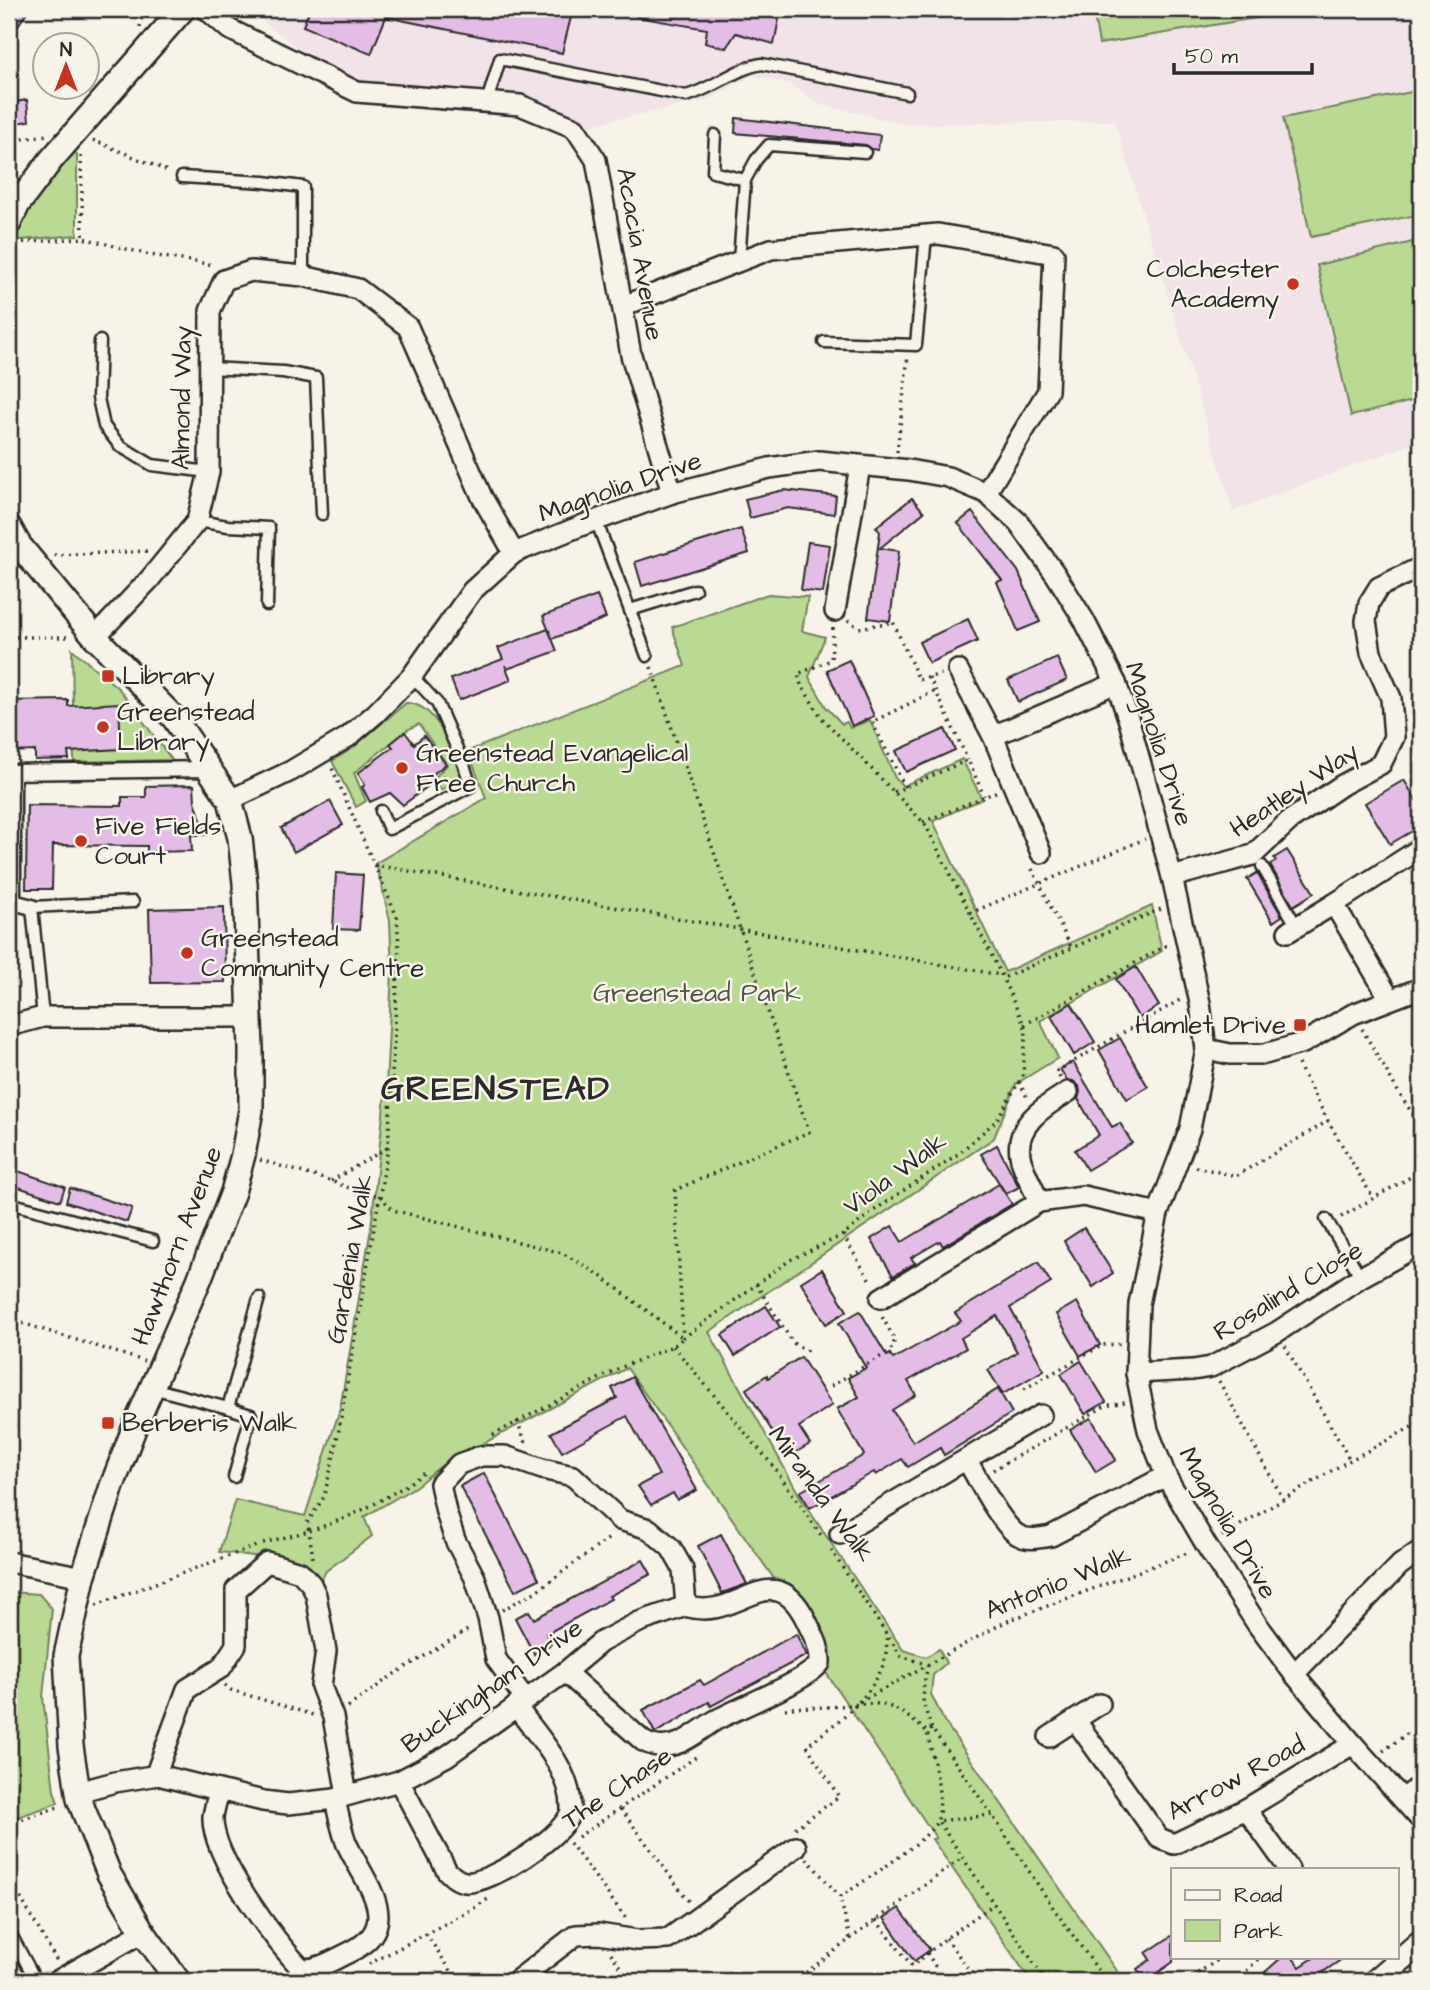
<svg xmlns="http://www.w3.org/2000/svg" width="1430" height="1990" font-family="'Architects Daughter',sans-serif">
  <rect width="100%" height="100%" fill="#f7f3e8"/>
  <filter id="ink" filterUnits="userSpaceOnUse"><feTurbulence type="fractalNoise" baseFrequency=".0143" numOctaves="2"/><feDisplacementMap in="SourceGraphic" scale="14" xChannelSelector="R" yChannelSelector="G"/><feConvolveMatrix kernelMatrix="1 2 1 2 8 2 1 2 1" color-interpolation-filters="sRGB"/></filter>
  <g filter="url(#ink)">
    <polygon fill="#f1e3e7" points="246,9 1421,9 1421,440 1233,511 1115,121 907,124 821,105 790,84 752,75 708,100 575,128 520,105 357,92"/>
    <g fill="#bad992" stroke="#72825e" stroke-width="2">
      <polygon points="1093,9 1298,9 1298,11 1099,44"/>
      <polygon points="1421,90 1421,214 1311,237 1283,118"/>
      <polygon points="73,150 77,155 77,235 9,241 27,203"/>
      <polygon points="1421,240 1421,399 1351,416 1317,265"/>
      <polygon points="768,594 808,597 802,631 825,637 809,677 826,707 842,724 847,722 850,728 870,720 895,778 903,786 962,759 982,799 933,821 1005,972 1152,906 1162,951 1040,1021 1058,1058 1016,1084 994,1138 709,1332 802,1500 903,1650 926,1657 939,1649 946,1663 933,1675 931,1694 944,1721 1124,1981 1031,1981 932,1839 936,1838 821,1665 784,1593 627,1368 442,1465 415,1487 364,1517 372,1536 326,1571 316,1589 262,1557 219,1552 235,1500 305,1516 340,1409 371,1228 386,1086 392,972 390,921 376,863 486,798 468,751 685,666 672,627"/>
      <polygon points="72,649 119,689 172,760 74,762"/>
      <path d="M 406,703 C 437,703 452,751 464,775 L 441,790 L 434,778 L 447,765 L 419,724 L 407,730 L 354,773 L 366,801 L 356,807 L 332,761 L 350,750 Z"/>
      <polygon points="9,1592 39,1594 52,1609 43,1697 54,1791 58,1803 9,1820"/>
    </g>
    <g fill="#e4bde6" stroke="#2b2b2b" stroke-width="2">
      <polygon points="9,9 29,9 9,39"/>
      <polygon points="310,9 573,9 562,53 386,17 371,54 303,26"/>
      <polygon points="637,9 781,9 774,44 736,33 726,48 705,43 707,29 637,17"/>
      <polygon points="27,100 29,121 9,124 9,103"/>
      <polygon points="736,118 880,135 878,150 872,149 866,145 735,133"/>
      <polygon points="784,490 836,496 834,514 788,508 750,518 745,499"/>
      <polygon points="912,498 924,512 880,548 899,551 890,621 868,618 880,532 876,527"/>
      <polygon points="972,512 1018,571 1040,622 1018,631 997,582 1002,580 958,523"/>
      <polygon points="741,529 749,553 642,586 635,562"/>
      <polygon points="808,542 830,545 823,593 801,590"/>
      <polygon points="597,596 606,618 552,639 543,616"/>
      <polygon points="968,619 978,641 929,663 919,642"/>
      <polygon points="548,629 557,651 507,669 505,665 511,680 459,700 451,679 503,659 498,648"/>
      <polygon points="1057,658 1067,680 1018,702 1008,680"/>
      <polygon points="849,660 874,716 852,726 827,670"/>
      <polygon points="68,700 68,706 119,703 121,749 68,752 69,759 35,760 35,751 9,752 9,701"/>
      <polygon points="945,729 955,750 906,772 896,751"/>
      <polygon points="405,732 414,744 424,736 446,764 424,781 428,786 403,805 390,793 370,802 362,787 365,785 358,773 393,747 390,744"/>
      <polygon points="1404,780 1421,808 1421,826 1390,844 1365,803"/>
      <polygon points="194,785 195,801 206,835 191,835 192,851 147,852 147,846 53,845 52,889 26,889 27,805 122,806 122,797 146,797 146,786"/>
      <polygon points="330,801 343,825 294,852 281,828"/>
      <polygon points="1287,850 1314,893 1293,906 1270,865 1276,861 1274,858"/>
      <polygon points="336,873 363,875 359,930 333,929"/>
      <polygon points="1257,873 1282,916 1273,922 1247,879"/>
      <polygon points="224,907 225,982 151,983 149,909"/>
      <polygon points="1136,967 1159,1006 1139,1018 1116,979"/>
      <polygon points="1071,1003 1095,1042 1074,1055 1051,1016"/>
      <polygon points="1120,1038 1148,1087 1127,1099 1099,1050"/>
      <polygon points="1073,1062 1112,1127 1120,1123 1132,1143 1087,1170 1075,1150 1099,1135 1078,1099 1080,1092 1079,1086 1073,1081 1067,1080 1060,1069"/>
      <polygon points="997,1145 1019,1187 1006,1194 981,1154"/>
      <polygon points="9,1168 65,1187 60,1201 9,1184"/>
      <polygon points="999,1184 1012,1204 943,1246 940,1241 911,1258 915,1263 893,1276 871,1239 892,1226 902,1242"/>
      <polygon points="70,1188 132,1208 127,1222 66,1202"/>
      <polygon points="1084,1228 1113,1273 1093,1287 1064,1241"/>
      <polygon points="1038,1262 1051,1283 1010,1308 1044,1370 1003,1394 988,1370 1017,1352 997,1316 961,1338 966,1348 908,1381 916,1395 892,1410 913,1442 998,1389 1012,1413 944,1455 940,1448 908,1467 902,1459 876,1475 874,1472 810,1508 800,1492 864,1455 837,1409 859,1397 848,1378 866,1368 839,1323 860,1311 887,1356 890,1354 893,1359 961,1321 955,1313"/>
      <polygon points="822,1269 847,1311 826,1324 801,1282"/>
      <polygon points="1077,1302 1100,1345 1080,1356 1056,1314"/>
      <polygon points="766,1306 780,1327 735,1356 722,1335"/>
      <polygon points="801,1357 832,1405 799,1427 810,1444 788,1457 746,1389 767,1375 768,1378"/>
      <polygon points="1081,1361 1106,1402 1085,1414 1061,1374"/>
      <polygon points="632,1377 697,1490 677,1500 673,1493 651,1505 638,1486 659,1475 627,1416 562,1452 551,1433 617,1398 612,1388"/>
      <polygon points="1091,1418 1116,1460 1096,1472 1070,1430"/>
      <polygon points="484,1473 539,1579 515,1591 460,1486"/>
      <polygon points="721,1534 747,1584 722,1593 698,1546"/>
      <polygon points="643,1560 651,1574 609,1596 611,1599 546,1634 551,1644 534,1654 515,1618 529,1611 534,1619"/>
      <polygon points="796,1634 807,1655 711,1706 709,1702 655,1733 643,1710 700,1680 704,1685"/>
      <polygon points="899,1908 930,1950 914,1961 884,1918"/>
      <polygon points="1173,1935 1173,1962 1159,1972 1165,1981 1145,1981 1137,1969 1150,1960 1146,1953"/>
      <polygon points="1282,1957 1292,1957 1300,1967 1315,1957 1345,1957 1310,1981 1255,1981"/>
    </g>
    <g fill="none" stroke-linecap="round" stroke-linejoin="round">
      <g stroke="#2b2b2b" stroke-width="15">
        <g id="service">
          <path d="M 487,102 L 500,59 L 686,96 C 713,89 735,68 762,64 L 907,93"/>
          <polyline points="715,135 713,172 745,180"/>
          <polyline points="182,177 264,182 303,187 303,276"/>
          <polyline points="739,261 745,180 756,160 769,145 865,152"/>
          <polyline points="100,341 98,398 104,426 120,446 152,465 209,472"/>
          <polyline points="824,342 916,345 926,235"/>
          <polyline points="211,368 283,372 316,378 322,514"/>
          <polyline points="596,520 647,656"/>
          <polyline points="197,521 228,526 269,528 267,605"/>
          <polyline points="630,610 695,590"/>
          <polyline points="381,811 389,829 471,786 464,765 437,703 412,676"/>
          <polyline points="1262,866 1297,927"/>
          <polyline points="43,1017 32,907 133,902"/>
          <polyline points="9,1203 153,1241"/>
          <polyline points="1326,1219 1361,1277"/>
          <polyline points="152,1388 228,1408 259,1298"/>
          <polyline points="228,1408 251,1415 234,1477"/>
          <polyline points="1400,1796 1421,1779"/>
          <polyline points="9,1931 36,1981"/>
        </g>
      </g>
      <g stroke="#2b2b2b" stroke-width="19">
        <g id="pedestrian">
          <polyline points="9,772 208,769"/>
          <polyline points="13,772 13,902 32,907"/>
        </g>
      </g>
      <g stroke="#2b2b2b" stroke-width="24">
        <g id="minor">
          <polyline points="206,9 229,29 357,92 520,105 575,128 596,160 631,355 672,493"/>
          <polyline points="623,306 771,249 938,234 1054,254 1048,391 986,493"/>
          <polyline points="835,611 860,466"/>
          <polyline points="95,637 149,580 197,521 209,472 210,311 224,280 251,271 303,276 358,289 408,327 482,497 514,553"/>
          <polyline points="958,670 993,736 1041,853"/>
          <polyline points="993,736 1116,683"/>
          <polyline points="230,800 291,771 348,737 375,714 412,676 472,591 514,553 583,525 672,493 769,468 819,461 909,470 948,477 986,493 1018,522 1056,575 1084,620 1116,683 1129,721 1172,877 1200,1003 1206,1049 1190,1129 1158,1213 1139,1304 1136,1373 1148,1430 1166,1476 1206,1545 1257,1624 1294,1674 1353,1744 1421,1820"/>
          <polyline points="1172,877 1253,855 1289,821 1342,785 1381,764 1394,737 1391,698 1371,653 1366,621 1369,603 1379,587 1421,567"/>
          <polyline points="1288,932 1334,904"/>
          <polyline points="1390,999 1334,904 1421,848"/>
          <polyline points="9,1026 43,1017 251,1017"/>
          <polyline points="1206,1049 1230,1054 1265,1054 1303,1043 1353,1014 1421,988"/>
          <path d="M 1039,1202 C 1034,1189 1025,1174 1021,1160 C 1012,1126 1043,1107 1068,1092"/>
          <polyline points="881,1298 1039,1202 1083,1196 1158,1213"/>
          <polyline points="1136,1373 1193,1370 1211,1367 1277,1332 1361,1277 1421,1244"/>
          <path d="M 967,1460 C 977,1478 1002,1526 1018,1535 C 1028,1541 1040,1538 1051,1536 L 1166,1476"/>
          <polyline points="840,1534 1041,1415"/>
          <polyline points="9,1562 83,1577"/>
          <path d="M 565,1672 L 643,1741 C 655,1748 666,1748 679,1743 C 692,1738 704,1727 716,1720 C 740,1707 807,1681 820,1663 C 821,1648 813,1635 807,1622 C 773,1551 738,1624 686,1606"/>
          <polyline points="1294,1674 1400,1565 1421,1550"/>
          <polyline points="525,1699 496,1659 488,1618 475,1578 455,1540 446,1512 440,1484 459,1464 481,1456 505,1456 542,1469 573,1476 620,1520 649,1529 671,1548 683,1569 686,1606"/>
          <polyline points="1076,1721 1159,1838 1174,1844 1246,1809 1353,1744"/>
          <polyline points="1049,1737 1100,1704"/>
          <polyline points="158,1775 158,1768 187,1689 221,1668 236,1645 236,1590 267,1562 300,1572 311,1584 316,1595 326,1651 321,1686 333,1717 347,1795"/>
          <path d="M 399,1781 L 447,1871 C 452,1876 457,1881 465,1882 C 488,1886 570,1833 571,1809 C 572,1770 537,1736 516,1706"/>
          <path d="M 219,1791 C 217,1799 214,1809 213,1817 C 211,1856 275,1942 302,1969 C 318,1970 333,1960 348,1953 C 408,1925 362,1880 346,1842 C 341,1828 338,1814 335,1799"/>
          <polyline points="78,1792 115,1782 158,1775 263,1801 288,1804 335,1799 399,1781 447,1756 565,1672 601,1642 639,1622 686,1606"/>
          <polyline points="1246,1809 1289,1869"/>
          <polyline points="57,1981 143,1932"/>
          <polyline points="516,1981 576,1935 599,1934 637,1940 668,1939 796,1847"/>
        </g>
      </g>
      <g stroke="#2b2b2b" stroke-width="28">
        <g id="tertiary">
          <polyline points="9,223 18,204 51,160 183,9"/>
          <polyline points="9,527 19,545 95,637 174,718 230,800 240,838 245,883 251,1048 251,1110 243,1155 233,1192 199,1280 135,1426 112,1486 83,1577 66,1656 71,1746 79,1799 109,1874 143,1932 178,1981"/>
          <polyline points="1376,1981 1421,1942"/>
        </g>
      </g>
      <g stroke="#2b2b2b" stroke-width="3.5" stroke-dasharray="2 5" stroke-linecap="butt">
        <polyline points="140,27 143,9"/>
        <polyline points="93,140 170,172"/>
        <polyline points="9,141 47,135"/>
        <polyline points="81,156 83,238 150,255 215,265"/>
        <polyline points="16,243 83,238"/>
        <polyline points="897,452 908,356"/>
        <polyline points="54,555 148,551"/>
        <polyline points="848,620 859,628 893,622 919,680 942,674"/>
        <polyline points="833,628 831,660 798,674 801,685 822,718 925,824 1003,978 1161,909"/>
        <polyline points="9,637 70,637"/>
        <polyline points="651,667 809,1132 675,1190 683,1338"/>
        <polyline points="929,677 968,760"/>
        <polyline points="905,787 872,722 935,691"/>
        <polyline points="894,792 968,760 984,796"/>
        <polyline points="923,822 998,791"/>
        <polyline points="374,865 1001,975"/>
        <polyline points="1032,869 1072,949"/>
        <polyline points="970,913 1145,839"/>
        <polyline points="1024,1025 1169,944"/>
        <polyline points="1362,1029 1403,1100 1421,1125"/>
        <polyline points="1298,1064 1328,1121"/>
        <polyline points="1060,1078 1057,1071 1180,1000"/>
        <polyline points="1019,1082 1028,1099"/>
        <polyline points="260,1160 331,1181 352,1189 380,1196 393,1210 562,1253 594,1271 683,1338 673,1346 617,1369 489,1437"/>
        <polyline points="1196,1167 1236,1176 1328,1121 1373,1198"/>
        <polyline points="331,1181 387,1148"/>
        <polyline points="1341,1217 1421,1171"/>
        <polyline points="843,1235 871,1282"/>
        <polyline points="756,1284 793,1343 811,1353"/>
        <polyline points="9,1319 144,1361"/>
        <polyline points="683,1338 790,1260 843,1235 876,1209 958,1154 996,1121 1023,1075 1026,1029 1003,979"/>
        <polyline points="673,1346 773,1466 821,1535"/>
        <polyline points="1285,1346 1350,1460"/>
        <polyline points="1219,1381 1283,1499"/>
        <polyline points="831,1386 890,1351 895,1340 881,1315"/>
        <polyline points="1024,1389 1103,1345 1120,1344"/>
        <polyline points="517,1421 527,1445"/>
        <polyline points="993,1470 1105,1406 1125,1402"/>
        <polyline points="1222,1536 1343,1464 1421,1422"/>
        <polyline points="263,1543 309,1531 307,1523 324,1497 336,1446 388,1148 399,947 397,917 332,768"/>
        <polyline points="831,1550 901,1656 928,1665"/>
        <path d="M 313,1558 L 309,1531 C 351,1518 389,1498 424,1473"/>
        <polyline points="96,1605 256,1546"/>
        <polyline points="502,1610 535,1592 612,1536"/>
        <polyline points="928,1665 924,1684 923,1703 932,1729 992,1815 1056,1912 1106,1981"/>
        <polyline points="225,1685 231,1690 313,1715"/>
        <polyline points="860,1702 1005,1622 1190,1552"/>
        <polyline points="348,1707 393,1675 471,1628"/>
        <path d="M 785,1709 C 800,1706 814,1708 829,1707 C 881,1703 885,1696 927,1732 L 932,1729"/>
        <polyline points="1383,1751 1421,1724"/>
        <polyline points="621,1809 690,1903"/>
        <polyline points="992,1815 938,1821 1046,1981"/>
        <polyline points="9,1824 61,1806"/>
        <path d="M 795,1828 L 839,1797 L 807,1746 C 835,1723 872,1699 884,1662 C 887,1654 886,1644 888,1635"/>
        <polyline points="578,1837 696,1757"/>
        <polyline points="570,1843 627,1920"/>
        <polyline points="9,1865 16,1890 57,1961"/>
        <path d="M 840,1897 C 859,1884 933,1838 938,1819 C 944,1796 932,1755 927,1732"/>
        <polyline points="876,1920 912,1966 946,1938 994,1904"/>
        <polyline points="426,1934 458,1981"/>
        <polyline points="946,1938 977,1981"/>
        <polyline points="850,1939 962,1858"/>
        <polyline points="611,1953 629,1981"/>
        <polyline points="927,1953 938,1971"/>
        <polyline points="369,1964 471,1910 491,1897"/>
        <polyline points="1416,1973 1421,1981"/>
        <polyline points="795,1981 850,1939 840,1897 807,1859"/>
        <polyline points="1186,1981 1222,1957"/>
        <polyline points="1237,1981 1260,1957"/>
      </g>
      <use href="#service" stroke="#f7f3e8" stroke-width="10"/>
      <use href="#pedestrian" stroke="#f7f3e8" stroke-width="14"/>
      <use href="#minor" stroke="#f7f3e8" stroke-width="19"/>
      <use href="#tertiary" stroke="#f7f3e8" stroke-width="23"/>
    </g>
  </g>
  <g fill="#c8321e" stroke="#f7f3e8" stroke-width="2.5">
    <circle cx="1293" cy="284" r="7"/>
    <rect x="101" y="669" width="14" height="14" rx="3.5"/>
    <circle cx="103" cy="727" r="7"/>
    <circle cx="402" cy="768" r="7"/>
    <circle cx="81" cy="841" r="7"/>
    <circle cx="187" cy="953" r="7"/>
    <rect x="1293" y="1018" width="14" height="14" rx="3.5"/>
    <rect x="101" y="1416" width="14" height="14" rx="3.5"/>
  </g>
  <g text-anchor="middle" dominant-baseline="central" stroke-width="5" stroke-linejoin="round" paint-order="stroke">
    <g font-size="26" fill="#2b2b2b" stroke="#f7f3e8">
      <text transform="translate(640 254) rotate(80)">Acacia Avenue</text>
      <text transform="translate(182 398) rotate(-89)">Almond Way</text>
      <text transform="translate(620 487) rotate(-19)">Magnolia Drive</text>
      <text transform="translate(1159 744) rotate(72)">Magnolia Drive</text>
      <text transform="translate(1294 790) rotate(-34)">Heatley Way</text>
      <text transform="translate(895 1174) rotate(-36)">Viola Walk</text>
      <text transform="translate(177 1246) rotate(-69)">Hawthorn Avenue</text>
      <text transform="translate(350 1259) rotate(-80)">Gardenia Walk</text>
      <text transform="translate(1288 1291) rotate(-31)">Rosalind Close</text>
      <text transform="translate(821 1494) rotate(54)">Miranda Walk</text>
      <text transform="translate(1228 1523) rotate(60)">Magnolia Drive</text>
      <text transform="translate(1058 1583) rotate(-22)">Antonio Walk</text>
      <text transform="translate(492 1686) rotate(-35)">Buckingham Drive</text>
      <text transform="translate(1236 1778) rotate(-28)">Arrow Road</text>
      <text transform="translate(617 1788) rotate(-34)">The Chase</text>
    </g>
    <g font-size="26" fill="#2b2b2b" stroke="#f7f3e8" text-anchor="start">
      <text x="1279" y="269" text-anchor="end">Colchester<tspan x="1279" dy="30">Academy</tspan></text>
      <text x="122" y="676">Library</text>
      <text x="117" y="712">Greenstead<tspan x="117" dy="30">Library</tspan></text>
      <text x="416" y="753">Greenstead Evangelical<tspan x="416" dy="30">Free Church</tspan></text>
      <text x="95" y="826">Five Fields<tspan x="95" dy="30">Court</tspan></text>
      <text x="201" y="938">Greenstead<tspan x="201" dy="30">Community Centre</tspan></text>
      <text x="1286" y="1025" text-anchor="end">Hamlet Drive</text>
      <text x="122" y="1423">Berberis Walk</text>
    </g>
    <g font-size="26" fill="#4f5645" stroke="#f7f3e8">
      <text x="697" y="993">Greenstead Park</text>
    </g>
    <g font-size="33" font-weight="bold" letter-spacing="2" fill="#2b2b2b" stroke="#f7f3e8">
      <text x="496" y="1089">GREENSTEAD</text>
    </g>
  </g>
  <rect width="1430" height="1990" fill="none" stroke="#f7f3e8" stroke-width="35"/>
  <rect x="18" y="18" width="1395" height="1955" fill="none" stroke="#2b2b2b" stroke-width="2.5" filter="url(#ink)"/>
  <rect x="1171" y="1868" width="228" height="91" fill="#f7f3e8" stroke="#a5a39c" stroke-width="2"/>
  <rect x="1185" y="1890" width="35" height="10" fill="#f7f3e8" stroke="#a5a39c" stroke-width="2"/>
  <text x="1234" y="1902" font-size="21" fill="#2b2b2b">Road</text>
  <rect x="1185" y="1920" width="35" height="21" fill="#bad992" stroke="#a5a39c" stroke-width="2"/>
  <text x="1234" y="1938" font-size="21" fill="#2b2b2b">Park</text>
  <g transform="translate(66 66)"><circle r="33" fill="#f7f3e8" stroke="#a5a39c" stroke-width="2"/>
  <path d="M0-5L12 26L0 18L-12 26Z" fill="#c8321e"/>
  <text y="-10" font-size="19" font-weight="bold" text-anchor="middle" fill="#2b2b2b">N</text>
  </g>
  <path d="M1174 63v10h138v-10" fill="none" stroke="#2b2b2b" stroke-width="3.5"/>
  <text x="1185" y="63" font-size="21" fill="#2b2b2b" stroke="#f7f3e8" stroke-width="5" paint-order="stroke">50 m</text>
</svg>
